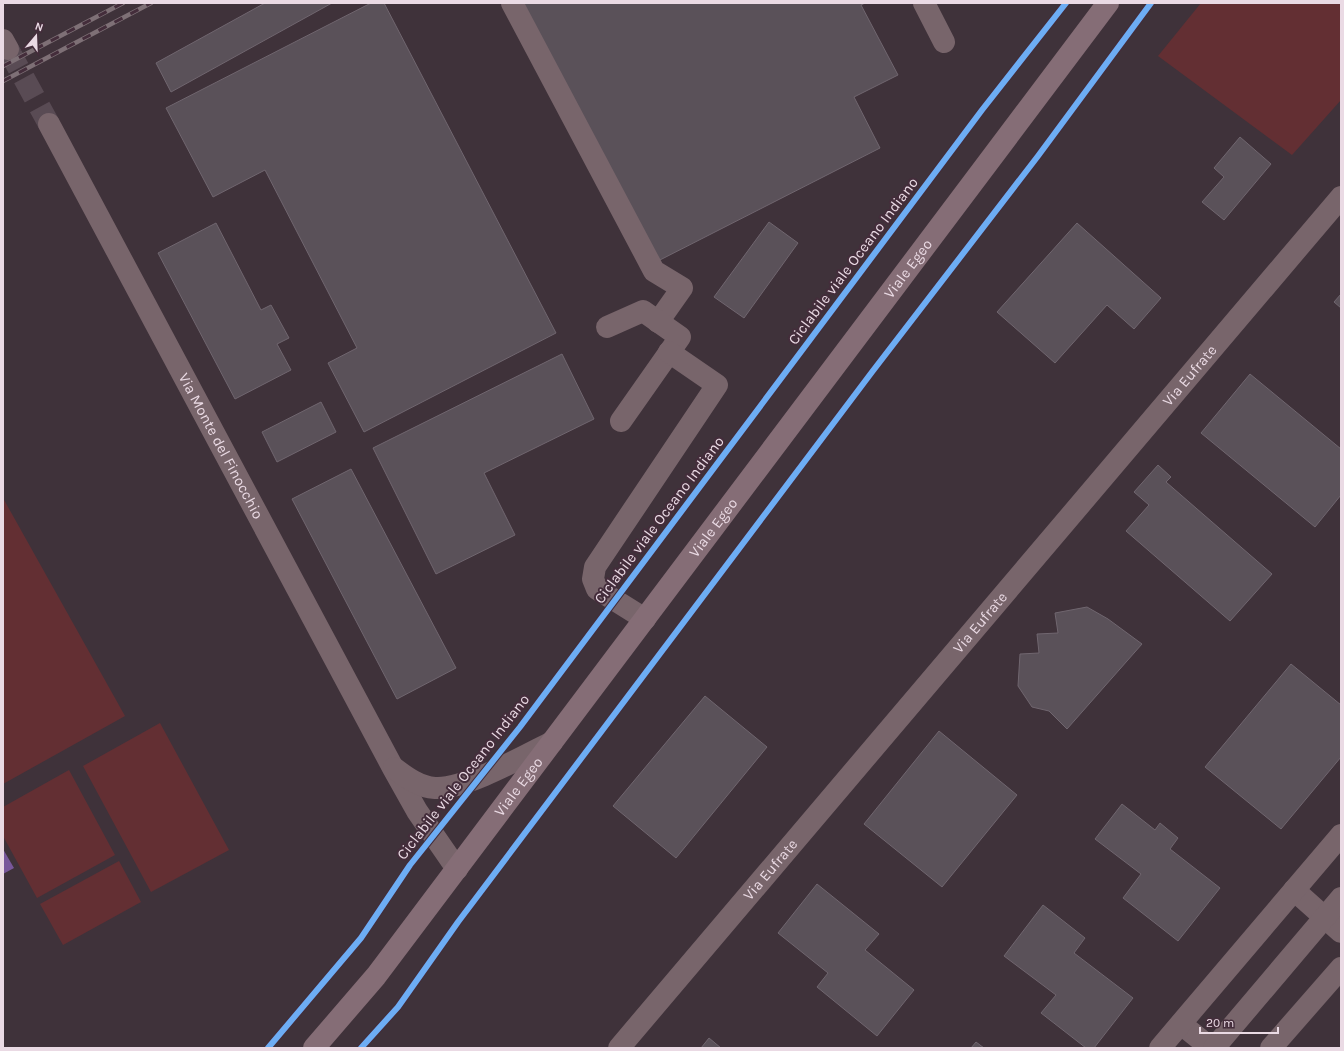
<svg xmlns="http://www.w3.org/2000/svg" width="1344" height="1051" font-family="Karla,sans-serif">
  <rect width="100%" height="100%" fill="#3f323a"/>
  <g fill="#632f33">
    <polygon points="1201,3 1341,3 1341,100 1292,155 1158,56"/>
    <polygon points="3,498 125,716 3,784"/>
    <polygon points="160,723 229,850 151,892 83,766"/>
    <polygon points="69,770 115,855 37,898 3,836 3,807"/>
    <polygon points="119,861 141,902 63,945 40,904"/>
  </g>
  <polygon fill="#78579a" points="3,849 14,868 3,874"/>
  <g fill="#5a5159" stroke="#70666f">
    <polygon points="265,3 332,3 171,92 156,63"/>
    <polygon points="371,3 384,3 556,333 364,432 328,363 357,348 265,170 213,197 166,108"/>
    <polygon points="521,3 865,3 861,5 898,75 854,97 880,148 654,263"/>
    <polygon points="1240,137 1271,164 1224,220 1202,202 1224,177 1214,168"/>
    <polygon points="769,222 798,243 744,318 714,297"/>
    <polygon points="216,223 261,310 271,305 289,338 277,344 291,370 235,399 158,253"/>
    <polygon points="1077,223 1161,298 1134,329 1107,305 1055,363 997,312"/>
    <polygon points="1341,294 1341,308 1334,302"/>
    <polygon points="562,354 594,419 484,473 515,535 436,574 373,448"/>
    <polygon points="1250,374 1341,449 1341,495 1315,527 1201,433"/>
    <polygon points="321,402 336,432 277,462 262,432"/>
    <polygon points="1158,465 1171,477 1166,482 1272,574 1230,621 1126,531 1149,505 1134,492"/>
    <polygon points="351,469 456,668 397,699 292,499"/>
    <polygon points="1087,607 1108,619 1142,644 1067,729 1049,711 1032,707 1018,686 1020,654 1039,653 1037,634 1058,633 1055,613"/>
    <polygon points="1291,664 1341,705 1341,757 1281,829 1205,767"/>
    <polygon points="705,696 767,747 676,858 613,806"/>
    <polygon points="939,731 1017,795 942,887 864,824"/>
    <polygon points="1122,804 1155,830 1160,823 1178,838 1170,849 1220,888 1178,941 1123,898 1141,874 1095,839"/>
    <polygon points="817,884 879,934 865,950 914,990 877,1036 817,987 828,973 778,933"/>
    <polygon points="1043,905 1085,938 1074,953 1133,998 1094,1048 1086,1048 1041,1013 1056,995 1004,956"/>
    <polygon points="709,1038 721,1048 701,1048"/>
    <polygon points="976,1042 984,1048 971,1048"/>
  </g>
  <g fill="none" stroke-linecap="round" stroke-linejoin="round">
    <polyline stroke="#594b54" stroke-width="22" stroke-dasharray="22 11" stroke-linecap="butt" points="8,49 49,124"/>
    <g stroke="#78656b" stroke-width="22">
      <polyline points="512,3 654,271 682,288 658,322"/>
      <polyline points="924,3 944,42"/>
      <polyline points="3,40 8,49"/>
      <path id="s1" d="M 49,124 L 393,768 L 417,811 L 457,869"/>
      <polyline points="607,327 643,311 680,337 621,421"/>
      <polyline points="645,619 597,589 593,579 595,567 717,385 669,352"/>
      <path d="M 394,768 C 406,777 419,787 435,788 C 464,790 524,756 552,742"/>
      <polyline points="1294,890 1341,932"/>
      <polyline points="1181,1024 1211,1048"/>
      <path id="s2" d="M 619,1048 L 1341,197"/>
      <polyline points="1160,1048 1341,835"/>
      <polyline points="1214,1048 1341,898"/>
      <polyline points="1271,1048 1341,968"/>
    </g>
    <path stroke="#856d76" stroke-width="22" id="s3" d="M 314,1048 L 376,976 L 1108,3"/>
    <g stroke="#7e7076" stroke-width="4.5">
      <g id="rail">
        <polyline points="3,66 123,3"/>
        <polyline points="3,81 151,3"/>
      </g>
    </g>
    <use href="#rail" stroke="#442d3b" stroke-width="3" stroke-dasharray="9" stroke-linecap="butt"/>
    <g stroke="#442d3b" stroke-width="8">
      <g id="cycleway">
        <polyline points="268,1048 361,938 410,865 520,727 982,110 1066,3"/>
        <polyline points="361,1048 398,1007 458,922 872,372 1038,156 1151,3"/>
      </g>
    </g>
    <use href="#cycleway" stroke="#6dadf4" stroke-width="6"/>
  </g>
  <g text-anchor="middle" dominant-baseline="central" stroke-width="4" stroke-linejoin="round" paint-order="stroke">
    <g font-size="15" fill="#eadae4" stroke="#442d3b">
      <text transform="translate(853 261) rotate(-53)">Ciclabile viale Oceano Indiano</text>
      <text stroke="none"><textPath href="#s3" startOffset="980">Viale Egeo</textPath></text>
      <text stroke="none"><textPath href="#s2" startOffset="882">Via Eufrate</textPath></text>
      <text stroke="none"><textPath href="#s1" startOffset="365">Via Monte del Finocchio</textPath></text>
      <text transform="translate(659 520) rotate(-53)">Ciclabile viale Oceano Indiano</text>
      <text stroke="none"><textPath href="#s3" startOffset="656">Viale Egeo</textPath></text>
      <text stroke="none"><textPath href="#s2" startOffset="558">Via Eufrate</textPath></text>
      <text transform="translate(463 777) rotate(-52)">Ciclabile viale Oceano Indiano</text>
      <text stroke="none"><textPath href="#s3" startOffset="332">Viale Egeo</textPath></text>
      <text stroke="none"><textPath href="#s2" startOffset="234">Via Eufrate</textPath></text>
    </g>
  </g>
  <rect width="1344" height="1051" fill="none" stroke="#eadae4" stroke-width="8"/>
  <g transform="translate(36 36) rotate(19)" stroke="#442d3b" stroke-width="3" paint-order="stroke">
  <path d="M0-3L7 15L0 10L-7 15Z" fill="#eadae4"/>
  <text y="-6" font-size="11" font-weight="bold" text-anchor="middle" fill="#eadae4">N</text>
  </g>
  <path d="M1200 1027v6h78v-6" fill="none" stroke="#eadae4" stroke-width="2"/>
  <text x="1206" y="1027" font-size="12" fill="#eadae4" stroke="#442d3b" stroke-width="3" paint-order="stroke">20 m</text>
</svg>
